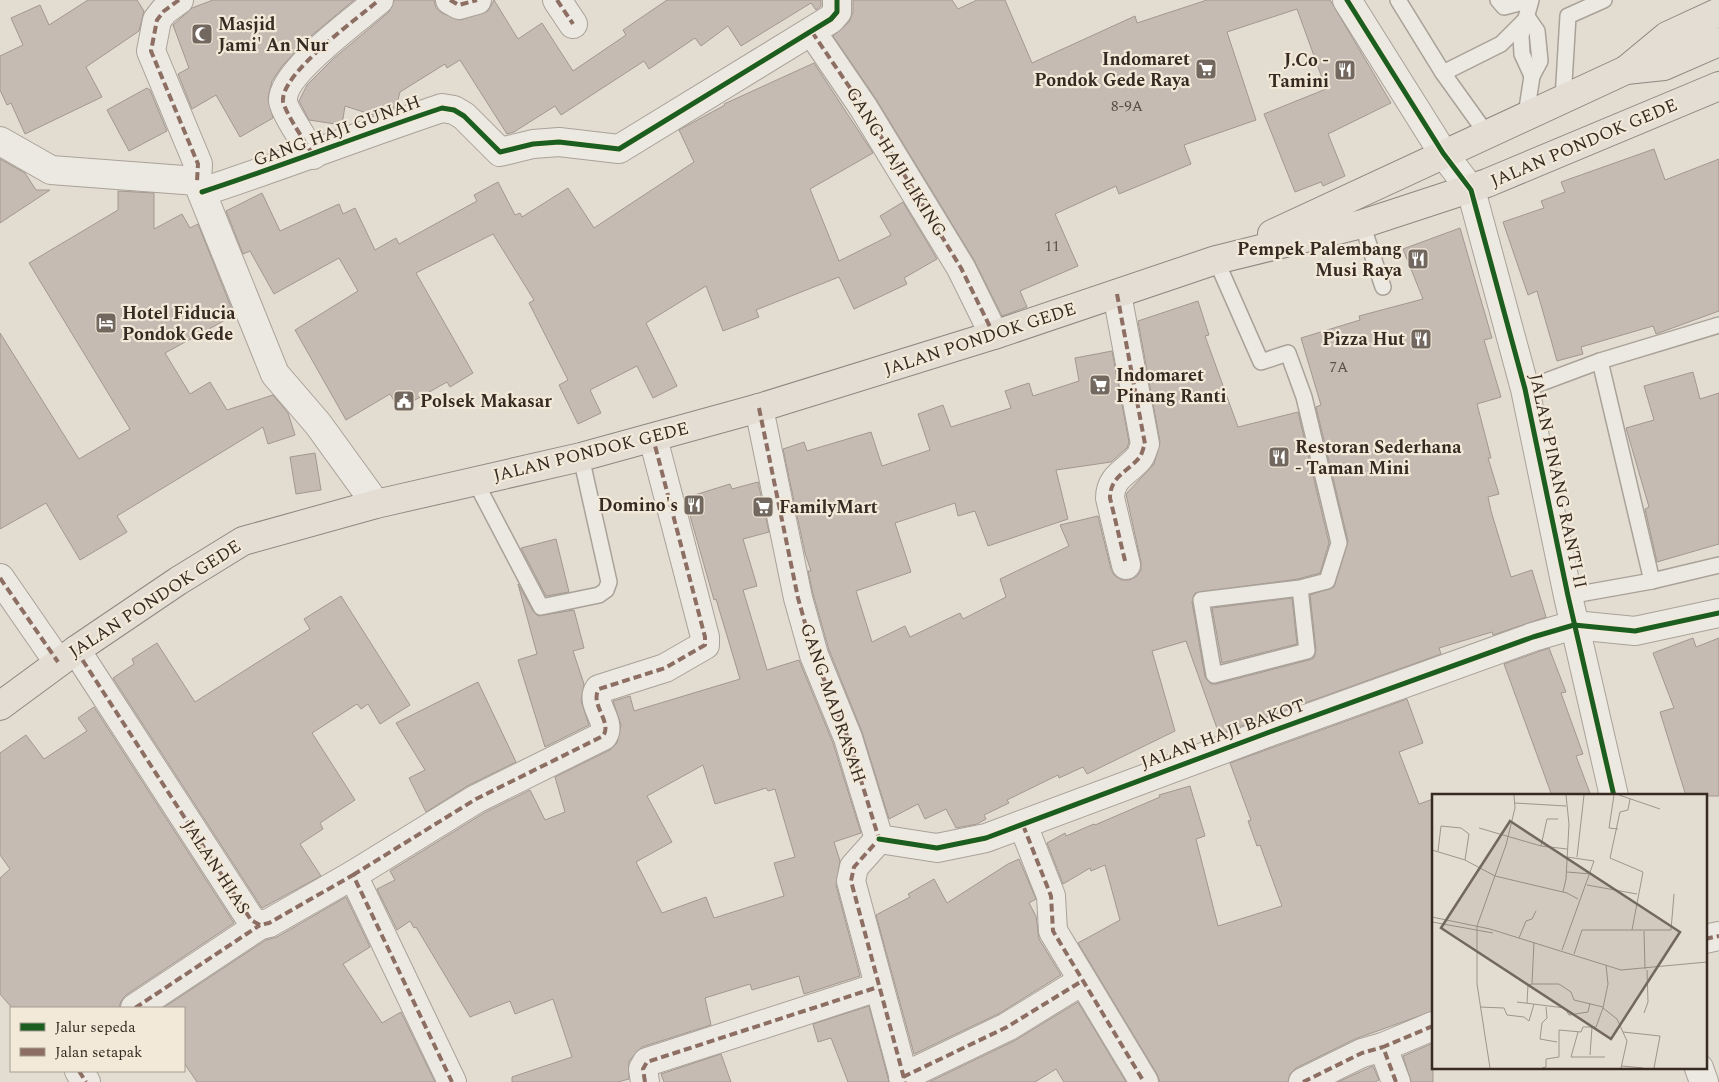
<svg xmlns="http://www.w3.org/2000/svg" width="1719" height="1082" font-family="Spectral,serif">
  <rect width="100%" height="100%" fill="#e3dcd1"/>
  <g fill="#c6bbb2" stroke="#a39891" fill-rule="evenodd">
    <polygon points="88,0 137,0 144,11 139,31 86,67 102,97 25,134 11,103 7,105 0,90 0,56 23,45 11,18 40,5 49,25"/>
    <polygon points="213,0 354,0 311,36 282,66 272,81 268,98 273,118 240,137 216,95 192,109 178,74 189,68 173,25 192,8"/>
    <polygon points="394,0 434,0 436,8 442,13 460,20 488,11 494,0 518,39 542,23 573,71 626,35 623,30 667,0 821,0 821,6 816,10 811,3 741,46 728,26 701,46 695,38 649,69 644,61 561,115 555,106 514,132 507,134 460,60 447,68 445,64 400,92 396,107 373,115 345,106 342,125 309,120 299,101 307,85 333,59 389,12"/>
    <polygon points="853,0 952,0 958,9 977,0 1005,0 1032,63 1135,16 1137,23 1207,0 1330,0 1391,103 1328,134 1345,176 1323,186 1321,182 1295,192 1264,114 1326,89 1297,9 1227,32 1256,120 1184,145 1191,164 1119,194 1116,186 1055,214 1078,266 1020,291 1027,307 1002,316 974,260 876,99 833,36 849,22 853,12"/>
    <polygon points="814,63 873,153 810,189 839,261 891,235 880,216 903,202 937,259 904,278 907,284 854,309 839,277 756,310 759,317 723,331 706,286 646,323 677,386 653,398 637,366 590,390 601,413 578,424 559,385 568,380 529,303 534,300 493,234 416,273 473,373 450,387 447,382 399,409 390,394 346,420 295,330 358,291 339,258 274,294 250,251 243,254 226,211 262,193 280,231 339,204 343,214 355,208 375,250 396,238 399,244 477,201 474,195 498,182 515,215 520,213 522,217 568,188 594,228 694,162 679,130 725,105 724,104"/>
    <polygon points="147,88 150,90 167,131 129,151 107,110"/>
    <polygon points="1654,149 1665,180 1719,159 1719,311 1656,334 1653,326 1581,347 1583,354 1557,361 1537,291 1528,295 1503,222 1544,208 1541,201 1565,192 1561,182"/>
    <polygon points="0,159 25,173 36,190 50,190 0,223"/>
    <polygon points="118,191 154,193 154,229 182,214 190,228 198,224 233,312 229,314 231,317 165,353 190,394 210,382 227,410 273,395 288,413 295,435 268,444 263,427 117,516 127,532 80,560 46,503 0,529 0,333 79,459 130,429 29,263 118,210"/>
    <polygon points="1460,228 1492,338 1484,340 1501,397 1477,404 1491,458 1488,458 1499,494 1488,497 1491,511 1511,577 1532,570 1546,617 1493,635 1492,632 1439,648 1441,654 1219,734 1186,641 1152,651 1175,731 1087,774 1083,767 1059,778 1058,775 1007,800 1009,803 984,815 986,819 977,824 956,828 946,809 925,819 918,804 889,819 862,732 829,650 813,594 808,571 811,571 805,553 783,449 804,442 807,451 871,432 882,466 930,450 918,414 943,405 951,427 1011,408 1005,391 1029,383 1033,396 1079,381 1075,358 1112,351 1129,442 1127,448 1111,462 1056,470 1068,519 988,546 975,511 958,516 955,503 895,523 911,572 856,591 872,642 905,626 910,637 960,613 963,619 1006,597 1000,579 1069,546 1060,525 1098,516 1111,569 1114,575 1121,580 1130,580 1137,576 1141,570 1141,562 1126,494 1154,464 1160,442 1138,321 1198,301 1209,335 1205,336 1238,427 1298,412 1329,543 1320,573 1298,579 1195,593 1192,602 1205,677 1211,684 1216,684 1309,660 1314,658 1316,650 1310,595 1334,587 1348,541 1316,407 1321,405 1301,338 1360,320 1359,316 1423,299 1403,249"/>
    <polygon points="1693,372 1700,399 1719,393 1719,544 1657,562 1645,509 1649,507 1626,428 1654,420 1644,386"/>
    <polygon points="315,453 321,490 296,494 290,457"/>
    <path d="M 758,482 L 769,532 L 743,539 L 757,586 L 743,590 L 767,670 L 799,660 L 833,743 L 861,833 L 834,842 L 840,861 L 836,885 L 860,976 L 804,994 L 799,976 L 752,990 L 750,984 L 705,998 L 711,1025 L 642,1047 L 629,1061 L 629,1079 L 618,1082 L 512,1082 L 512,1077 L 572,1057 L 553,999 L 515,1014 L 510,1001 L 470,1017 L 416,927 L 414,928 L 410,921 L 397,930 L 377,889 L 395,880 L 390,871 L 484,813 L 530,790 L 545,820 L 565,812 L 555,777 L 610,750 L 617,743 L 621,725 L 613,701 L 630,696 L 634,711 L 740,679 L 716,599 L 714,600 L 685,498 L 730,484 L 732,489 ZM 703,765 L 715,804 L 766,788 L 768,791 L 775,789 L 795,857 L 774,863 L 784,896 L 714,918 L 706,897 L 662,913 L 636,862 L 672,842 L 647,796 Z"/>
    <polygon points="556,539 569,592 546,596 521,548"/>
    <polygon points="518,584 533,611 538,616 574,610 584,648 573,651 584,684 581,701 589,725 545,747 518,660 537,654"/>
    <polygon points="341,596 410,705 380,724 368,704 361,709 357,704 312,733 355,800 320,823 323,829 300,844 321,876 262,908 113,678 134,664 132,659 157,643 195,702 310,629 304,619"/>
    <polygon points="1292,598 1297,644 1222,663 1212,608"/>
    <polygon points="1693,638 1696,647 1719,638 1719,796 1686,796 1660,712 1674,708 1653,653"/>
    <polygon points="1549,648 1566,692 1561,693 1583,754 1576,756 1591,796 1552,796 1504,664"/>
    <polygon points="478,682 516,762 469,785 426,812 409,778 425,770 396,723"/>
    <polygon points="1407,699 1423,743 1399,752 1419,804 1433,799 1433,1011 1355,1039 1296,1068 1290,1074 1288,1082 1160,1082 1157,1074 1078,943 1120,920 1105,865 1091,871 1090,868 1063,884 1047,843 1065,833 1066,836 1094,824 1095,825 1160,797 1159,795 1190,786 1205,836 1196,839 1218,926 1282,906 1260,845 1257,846 1248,821 1251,820 1230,763"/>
    <polygon points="94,707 234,923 126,995 121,1001 119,1008 12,1008 0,994 0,878 10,869 0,855 0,753 26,735 44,759 87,731 78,718"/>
    <polygon points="1019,859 1036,899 1029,903 1036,916 1039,939 1061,975 1000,1013 914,1054 876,915 910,897 908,894 934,879 947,903 1008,864"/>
    <polygon points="346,897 370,947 343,964 382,1023 401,1012 435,1082 197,1082 184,1063 184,1008 163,1008 266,940 277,937"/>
    <polygon points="1078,1002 1126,1082 1064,1082 1056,1069 1035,1082 929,1082 1014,1041"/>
    <polygon points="869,1006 889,1082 848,1082 831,1038 818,1042 813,1024"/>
    <polygon points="1433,1043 1433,1082 1411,1082 1403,1056"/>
    <polygon points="721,1054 731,1082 664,1082 661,1074"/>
    <polygon points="1373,1066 1379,1080 1375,1082 1338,1082"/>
  </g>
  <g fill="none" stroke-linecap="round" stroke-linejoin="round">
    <g stroke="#a9a299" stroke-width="18">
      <g id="service">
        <polyline points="1398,0 1443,73 1486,133"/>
        <polyline points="1498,0 1504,7 1531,0 1521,36 1522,54 1532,76"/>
        <polyline points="1443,73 1501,44 1525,20"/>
        <polyline points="1563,99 1568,16 1604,0"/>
        <polyline points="1526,115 1532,76 1540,61 1537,31 1528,18"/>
        <polyline points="1362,224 1383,287"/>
        <polyline points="1216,260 1261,362 1288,353 1304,397 1339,543 1327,581 1300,588 1307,651 1214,675 1201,600 1300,588"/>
        <polyline points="1525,389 1600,361 1719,325"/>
        <polyline points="475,481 541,607 599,595 606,590 609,582 581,457"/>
        <polyline points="1652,581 1719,565"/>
        <polyline points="1568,596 1652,581 1600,361"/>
      </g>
    </g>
    <g stroke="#a9a299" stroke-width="30">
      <g id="minor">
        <polyline points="179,0 164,11 157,20 151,51 198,164 197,181"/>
        <polyline points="450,0 459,5 477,0"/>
        <polyline points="557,0 573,24"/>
        <polyline points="1347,0 1443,153"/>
        <polyline points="812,32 863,107 961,268 994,335"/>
        <polyline points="0,141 51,170 197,181 275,374 318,424 376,504"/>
        <path d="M 313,155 C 307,145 284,111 283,101 C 281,73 357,19 379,0"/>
        <path d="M 202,192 C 282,166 361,135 442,108 L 454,110 L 464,116 L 500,152 L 533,144 L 559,142 L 619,149 L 831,19 L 837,12 L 837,0"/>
        <path d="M 1117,294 L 1145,444 C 1143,448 1142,455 1139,458 C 1126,473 1110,477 1110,498 L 1126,565"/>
        <polyline points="759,408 798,598 814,655 848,738 879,839"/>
        <polyline points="0,578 58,662"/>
        <polyline points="76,650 251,920 260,925 269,923 353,875 452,1082"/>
        <polyline points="1023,825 1051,896 1053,931 1144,1082"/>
        <polyline points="879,839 937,848 986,838 1267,733 1533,637 1574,625 1635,631 1719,613"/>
        <polyline points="879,839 854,867 851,881 905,1082"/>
        <path d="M 353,875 L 476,799 L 603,736 C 613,722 589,704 599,689 L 665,668 L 705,645 L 705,637 L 653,438"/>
        <polyline points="1705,939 1719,936"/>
        <polyline points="135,1008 260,925"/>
        <polyline points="79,1071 86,1082"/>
        <polyline points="903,1077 1007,1027 1082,981"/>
        <polyline points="645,1082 643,1069 647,1062 878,987"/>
        <polyline points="1303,1082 1362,1053 1383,1047"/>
        <polyline points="1396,1082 1383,1047 1433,1026"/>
      </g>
    </g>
    <g stroke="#a9a299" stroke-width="30">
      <g id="tertiary">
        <polyline points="1443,153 1471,190 1525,389 1568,596 1614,796"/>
        <polyline points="1699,1068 1704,1082"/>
      </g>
    </g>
    <g stroke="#8f8880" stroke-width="30">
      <g id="primary">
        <polyline points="1626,70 1664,66 1719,42"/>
        <polyline points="1272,234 1626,70 1667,36 1719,12"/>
        <polyline points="0,706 76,650 178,581 243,541 376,504 581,457 759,408 994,335 1216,260 1362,224 1487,183 1719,86"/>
      </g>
    </g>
    <use href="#service" stroke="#ece8e2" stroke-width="15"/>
    <use href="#minor" stroke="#ece8e2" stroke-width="28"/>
    <use href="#tertiary" stroke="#ece8e2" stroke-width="28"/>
    <use href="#primary" stroke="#e3ddd4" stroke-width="28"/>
    <g stroke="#8d6e63" stroke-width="4" stroke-dasharray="8 4" stroke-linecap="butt">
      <polyline points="179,0 164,11 157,20 151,51 198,164 197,181"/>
      <polyline points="450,0 459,5 477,0"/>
      <polyline points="557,0 573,24"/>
      <polyline points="812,32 863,107 961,268 994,335"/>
      <path d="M 313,155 C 307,145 284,111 283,101 C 281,73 357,19 379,0"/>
      <path d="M 1117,294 L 1145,444 C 1143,448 1142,455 1139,458 C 1126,473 1110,477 1110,498 L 1126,565"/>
      <polyline points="759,408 798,598 814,655 848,738 879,839 854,867 851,881 905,1082"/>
      <polyline points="0,578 58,662"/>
      <polyline points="76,650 251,920 260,925 269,923 353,875 452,1082"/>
      <polyline points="1023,825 1051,896 1053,931 1144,1082"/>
      <path d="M 353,875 L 476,799 L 603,736 C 613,722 589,704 599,689 L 665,668 L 705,645 L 705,637 L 653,438"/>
      <polyline points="1705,939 1719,936"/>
      <polyline points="135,1008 260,925"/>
      <polyline points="79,1071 86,1082"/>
      <polyline points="903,1077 1007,1027 1082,981"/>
      <polyline points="645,1082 643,1069 647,1062 878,987"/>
      <polyline points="1303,1082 1362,1053 1383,1047"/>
      <polyline points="1396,1082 1383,1047 1433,1026"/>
    </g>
    <g stroke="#f2e9d9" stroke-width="8">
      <g id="cycleway">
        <polyline points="1347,0 1443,153 1471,190 1525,389 1568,596 1614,796"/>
        <path d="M 202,192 C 282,166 361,135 442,108 L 454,110 L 464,116 L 500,152 L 533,144 L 559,142 L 619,149 L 831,19 L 837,12 L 837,0"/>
        <polyline points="879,839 937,848 986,838 1267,733 1533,637 1574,625 1635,631 1719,613"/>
      </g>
    </g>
    <use href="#cycleway" stroke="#1b5e20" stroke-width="5"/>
  </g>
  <defs>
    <g id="mosque-square" transform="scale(1.125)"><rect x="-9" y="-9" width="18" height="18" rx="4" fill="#73685f" stroke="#f2e9d9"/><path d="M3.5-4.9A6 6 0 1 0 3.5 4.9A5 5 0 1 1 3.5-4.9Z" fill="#fff"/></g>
    <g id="supermarket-square" transform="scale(1.125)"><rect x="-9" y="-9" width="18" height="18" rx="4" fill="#73685f" stroke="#f2e9d9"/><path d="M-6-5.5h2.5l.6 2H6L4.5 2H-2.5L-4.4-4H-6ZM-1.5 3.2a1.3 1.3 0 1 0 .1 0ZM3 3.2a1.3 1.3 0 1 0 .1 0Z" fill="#fff"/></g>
    <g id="restaurant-square" transform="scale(1.125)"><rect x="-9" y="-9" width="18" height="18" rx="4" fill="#73685f" stroke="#f2e9d9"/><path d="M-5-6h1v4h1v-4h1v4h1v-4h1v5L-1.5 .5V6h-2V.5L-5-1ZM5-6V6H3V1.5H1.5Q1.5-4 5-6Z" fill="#fff"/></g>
    <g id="hotel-square" transform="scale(1.125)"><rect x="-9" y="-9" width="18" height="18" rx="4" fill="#73685f" stroke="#f2e9d9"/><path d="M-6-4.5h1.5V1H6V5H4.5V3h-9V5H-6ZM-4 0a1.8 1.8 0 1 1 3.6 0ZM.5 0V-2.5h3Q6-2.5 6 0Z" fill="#fff"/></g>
    <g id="civic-square" transform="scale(1.125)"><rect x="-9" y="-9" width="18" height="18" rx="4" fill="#73685f" stroke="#f2e9d9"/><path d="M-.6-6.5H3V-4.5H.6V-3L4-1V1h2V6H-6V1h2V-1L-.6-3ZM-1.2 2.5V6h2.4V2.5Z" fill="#fff"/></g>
  </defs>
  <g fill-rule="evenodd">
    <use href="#mosque-square" x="202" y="34"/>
    <use href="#supermarket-square" x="1206" y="69"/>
    <use href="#restaurant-square" x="1345" y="70"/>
    <use href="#restaurant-square" x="1418" y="259"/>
    <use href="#hotel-square" x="106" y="323"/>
    <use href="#restaurant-square" x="1421" y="339"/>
    <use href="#supermarket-square" x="1100" y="385"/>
    <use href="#civic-square" x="404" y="401"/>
    <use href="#restaurant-square" x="1279" y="457"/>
    <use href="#restaurant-square" x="694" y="505"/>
    <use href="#supermarket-square" x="763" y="507"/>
  </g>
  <g text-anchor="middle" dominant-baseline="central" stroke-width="4.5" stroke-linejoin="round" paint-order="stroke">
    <g font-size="15" fill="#5b4e46">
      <text x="1127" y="106">8-9A</text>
      <text x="1052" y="246">11</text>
      <text x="1339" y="367">7A</text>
    </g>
    <g font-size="18" font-weight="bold" fill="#372a22" stroke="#f2e9d9" text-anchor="start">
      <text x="218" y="24">Masjid<tspan x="218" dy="21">Jami' An Nur</tspan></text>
      <text x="1190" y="59" text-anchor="end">Indomaret<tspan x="1190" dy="21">Pondok Gede Raya</tspan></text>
      <text x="1329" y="60" text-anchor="end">J.Co -<tspan x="1329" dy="21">Tamini</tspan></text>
      <text x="1402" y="249" text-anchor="end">Pempek Palembang<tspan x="1402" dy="21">Musi Raya</tspan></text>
      <text x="122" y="313">Hotel Fiducia<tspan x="122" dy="21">Pondok Gede</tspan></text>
      <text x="1405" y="339" text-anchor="end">Pizza Hut</text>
      <text x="1116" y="375">Indomaret<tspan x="1116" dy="21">Pinang Ranti</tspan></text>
      <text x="420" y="401">Polsek Makasar</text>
      <text x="1295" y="447">Restoran Sederhana<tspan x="1295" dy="21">- Taman Mini</tspan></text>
      <text x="678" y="505" text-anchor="end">Domino's</text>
      <text x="779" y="507">FamilyMart</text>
    </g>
    <g font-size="18" fill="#372a22" stroke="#f2e9d9">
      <text transform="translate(337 131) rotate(-20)">GANG HAJI GUNAH</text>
      <text transform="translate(1584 143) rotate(-23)">JALAN PONDOK GEDE</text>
      <text transform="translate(896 162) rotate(58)">GANG HAJI LIKING</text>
      <text transform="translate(980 339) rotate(-18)">JALAN PONDOK GEDE</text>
      <text transform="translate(591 452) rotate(-14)">JALAN PONDOK GEDE</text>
      <text transform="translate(1558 481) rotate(78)">JALAN PINANG RANTI II</text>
      <text transform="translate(155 599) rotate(-33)">JALAN PONDOK GEDE</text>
      <text transform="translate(833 703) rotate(71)">GANG MADRASAH</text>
      <text transform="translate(1223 734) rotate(-20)">JALAN HAJI BAKOT</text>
      <text transform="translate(216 867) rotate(57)">JALAN HIAS</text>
    </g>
  </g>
  <g transform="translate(1432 794)">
    <rect width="275" height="275" fill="#e3dcd1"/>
    <path fill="none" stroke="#9e958b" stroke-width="1" d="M 182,1 L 177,34 L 186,35M 187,1 L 228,15M 198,5 L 196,16 L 188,18 L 178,64 L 211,78 L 200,136 L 239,136 L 242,100M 83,9 L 134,12M 47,34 L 109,52 L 115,25 L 126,25M 109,52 L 135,55M 0,56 L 33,66 L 63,82 L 135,99 L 146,105M 6,57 L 9,32 L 29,34 L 37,40 L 33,66M 145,63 L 152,1M 135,78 L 159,80M 155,91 L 205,100M 131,98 L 134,85 L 137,30 L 134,1M 0,123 L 58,135 L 189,176 L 275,168M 0,128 L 61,139M 212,137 L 213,175M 87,144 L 94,127 L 100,125 L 104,117M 130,156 L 162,67 L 135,63M 142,160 L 150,136 L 200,136M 174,171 L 176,190 L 171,214 L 185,225 L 195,247 L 189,274M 100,190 L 127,190 L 139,198 L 142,206 L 171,213M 100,190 L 102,148M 85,208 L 133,214 L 137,221 L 156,218 L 158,209M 95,209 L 96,191 L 100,190M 48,213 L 72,214 L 75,221 L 92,223 L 97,227 L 102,210M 114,213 L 115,224 L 110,229 L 108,245 L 125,248M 212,219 L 216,208 L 215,176M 146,238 L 139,263 L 173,263M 191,238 L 228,242 L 222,274M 158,261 L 160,233M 190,272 L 211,274M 58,274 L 45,190 L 45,132 L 74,51 L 83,14 L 82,1M 110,274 L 114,273 L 114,265 L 127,263 L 127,236 L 149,238 L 151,233 L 164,233 L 171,214"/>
    <path fill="#73685f" fill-opacity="0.15" stroke="#73685f" stroke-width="2.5" d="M 78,27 L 248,138 L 179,245 L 9,134 Z"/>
    <rect width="275" height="275" fill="none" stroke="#372a22" stroke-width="2.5"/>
  </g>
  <rect x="10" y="1007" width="175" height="65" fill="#f2e9d9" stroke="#a79d90"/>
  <rect x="20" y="1023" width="25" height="8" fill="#1b5e20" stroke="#a79d90"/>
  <text x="55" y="1032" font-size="15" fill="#372a22">Jalur sepeda</text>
  <rect x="20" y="1048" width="25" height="8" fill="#8d6e63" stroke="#a79d90"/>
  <text x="55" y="1057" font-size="15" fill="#372a22">Jalan setapak</text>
</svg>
